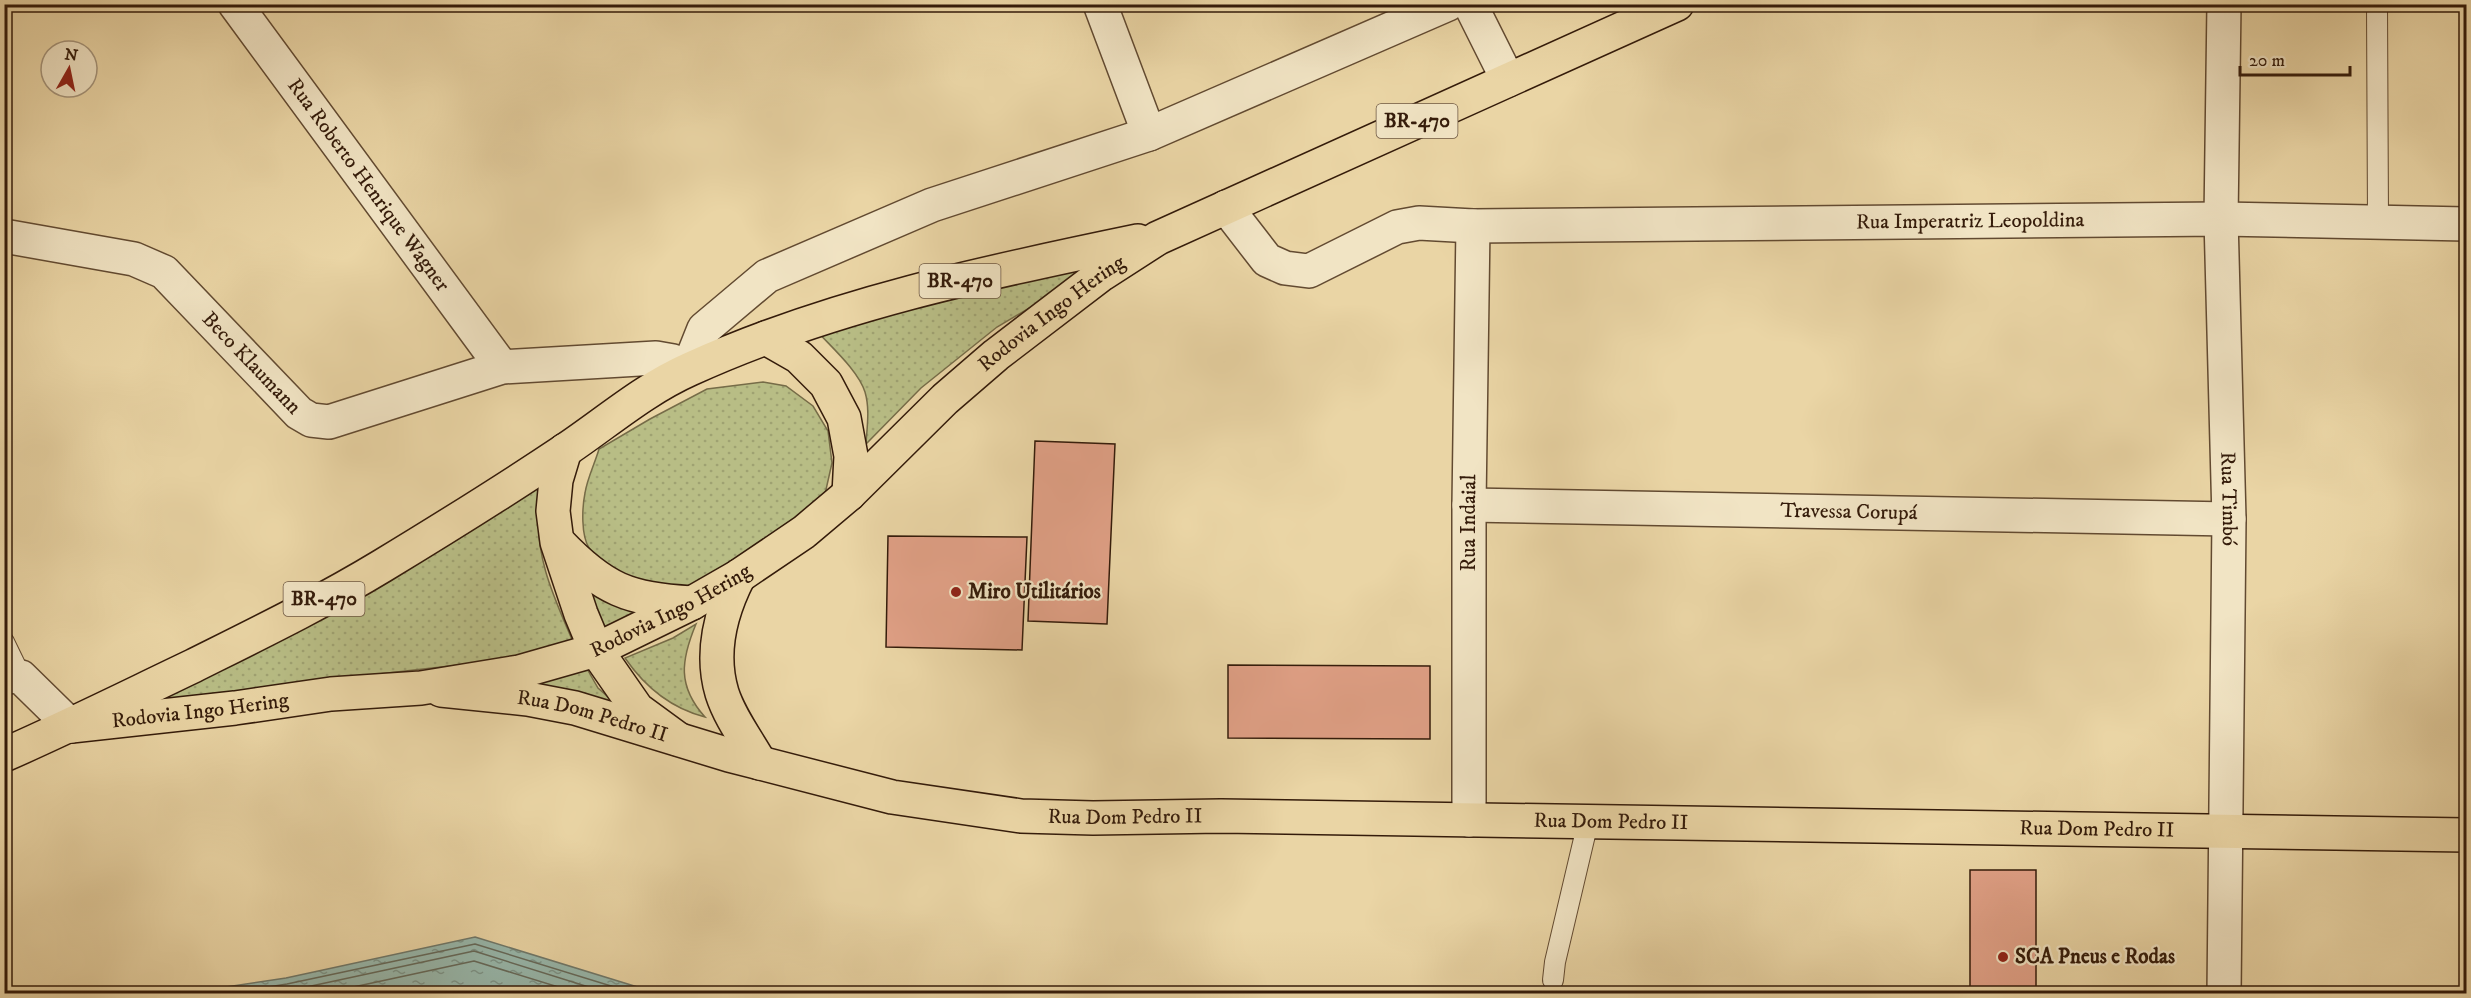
<svg xmlns="http://www.w3.org/2000/svg" width="2471" height="998" font-family="'IM FELL DW Pica',serif">
  <defs>
    <pattern id="grass-dots" width="8" height="8" patternUnits="userSpaceOnUse" patternTransform="scale(1.5)"><rect width="8" height="8" fill="#b8bd85"/><path d="M2 2h.1M6 6h.1" fill="none" stroke="#9fa272" stroke-width="1.8" stroke-linecap="round"/></pattern>
    <pattern id="water-ripples" width="26" height="14" patternUnits="userSpaceOnUse" patternTransform="scale(1.5)"><rect width="26" height="14" fill="#98b8ac"/><path d="M2 4q2-2 4 0t4 0M15 11q2-2 4 0t4 0" fill="none" stroke="#7d958a"/></pattern>
  </defs>
  <rect width="100%" height="100%" fill="#ead5a5"/>
  <filter id="stains"><feTurbulence type="fractalNoise" baseFrequency=".00333" numOctaves="4"/><feColorMatrix values="0 0 0 0 .2 0 0 0 0 .09 0 0 0 0 .02 0 0 0 .5 -.17"/></filter>
  <radialGradient id="worn" r=".72"><stop offset=".6" stop-color="#630" stop-opacity="0"/><stop offset="1" stop-color="#630" stop-opacity=".3"/></radialGradient>
  <g fill="url(#grass-dots)" stroke="#766c48" stroke-width="1.5">
    <path d="M 1126,251 L 997,327 L 921,388 L 866,444 C 867,427 870,409 865,392 C 858,370 830,346 815,329 Z"/>
    <path d="M 763,382 L 786,386 L 813,406 L 828,431 L 832,463 L 825,494 L 785,527 L 688,591 C 657,588 607,578 589,548 C 581,535 582,508 585,493 C 587,479 595,463 599,449 L 650,419 L 707,389 Z"/>
    <path d="M 549,474 C 545,486 540,499 539,511 C 535,559 555,599 573,642 L 512,659 L 352,677 L 212,705 L 158,699 Z"/>
    <polygon points="577,575 660,611 602,637"/>
    <path d="M 696,624 C 681,660 677,686 705,717 C 670,708 645,687 625,658 L 673,638 Z"/>
    <polygon points="586,667 598,688 615,703 545,685 515,683"/>
  </g>
  <polygon fill="url(#water-ripples)" stroke="#70796b" stroke-width="1.5" points="475,937 657,993 186,993 286,978"/>
  <g fill="none" stroke-linecap="round" stroke-linejoin="round">
    <g stroke="#666a5b" stroke-width="1.5">
      <polyline points="225,994 287,984 475,944 637,994"/>
      <polyline points="274,994 474,951 611,994"/>
      <polyline points="321,994 474,961 581,994"/>
    </g>
  </g>
  <g fill="#e0a086" stroke="#341b0a" stroke-width="1.5">
    <polygon points="1035,441 1115,444 1107,624 1028,621"/>
    <polygon points="888,536 1027,537 1022,650 886,647"/>
    <polygon points="1228,665 1430,666 1430,739 1228,738"/>
    <rect x="1970" y="870" width="66" height="124"/>
  </g>
  <g fill="none" stroke-linecap="round" stroke-linejoin="round">
    <g stroke="#624a31" stroke-width="22">
      <g id="service">
        <polyline points="2377,4 2378,223"/>
        <polyline points="4,642 21,677"/>
        <polyline points="1553,980 1555,962 1588,822"/>
      </g>
    </g>
    <g stroke="#624a31" stroke-width="36">
      <g id="minor">
        <path id="s1" d="M 235,4 L 502,367"/>
        <polyline points="1100,4 1149,134"/>
        <polyline points="1470,4 1508,80"/>
        <path id="s2" d="M 2224,4 L 2221,219 L 2229,519 L 2224,994"/>
        <path id="s3" d="M 1226,207 L 1267,260 L 1285,268 L 1309,271 L 1397,227 L 1419,223 L 1473,226 L 2221,219 L 2466,224"/>
        <path id="s4" d="M 4,236 L 134,259 L 164,272 L 299,413 L 311,420 L 329,422 L 502,367 L 656,358 L 673,361 L 688,369 L 704,329 L 767,276 L 932,205 L 1149,134 L 1448,4"/>
        <path id="s5" d="M 1469,505 L 2229,519"/>
        <polyline points="4,676 21,677 71,726"/>
        <path id="s6" d="M 1469,820 L 1469,505 L 1473,226"/>
      </g>
    </g>
    <g stroke="#341b0a" stroke-width="36">
      <g id="primary">
        <path d="M 739,576 C 721,611 710,653 722,693 C 730,718 747,740 760,763"/>
        <path id="s7" d="M 441,690 L 528,699 L 575,708 L 729,755 L 892,797 L 1021,816 L 1093,818 L 1221,816 L 2466,835"/>
      </g>
    </g>
    <g stroke="#341b0a" stroke-width="36">
      <g id="trunk">
        <polyline points="766,338 799,357 826,384 844,418 851,456 849,494"/>
        <polyline points="565,450 556,480 553,511 557,542 581,614 596,650 637,709 678,739"/>
        <path d="M 559,543 C 604,590 628,599 692,603"/>
        <path id="s8" d="M 71,726 L 235,708 L 331,694 L 421,688 L 519,672 L 596,650 L 692,603 L 739,576 L 804,532 L 849,494 L 945,399 L 996,355 L 1102,274 L 1158,238 L 1677,4"/>
        <path d="M 4,755 C 68,727 130,696 193,666 C 257,634 321,603 382,566 C 443,529 504,491 564,451 C 606,423 643,390 690,369 C 830,305 988,272 1138,241"/>
      </g>
    </g>
    <use href="#service" stroke="#f1e4c4" stroke-width="20"/>
    <use href="#minor" stroke="#f1e4c4" stroke-width="33"/>
    <use href="#primary" stroke="#ead5a5" stroke-width="33"/>
    <use href="#trunk" stroke="#ead5a5" stroke-width="33"/>
  </g>
  <g fill="#8f2418" stroke="#f1e4c4" stroke-width="2">
    <circle cx="956" cy="592" r="6"/>
    <circle cx="2003" cy="957" r="6"/>
  </g>
  <g text-anchor="middle" dominant-baseline="central" stroke-width="4.5" stroke-linejoin="round" paint-order="stroke">
    <g fill="#f1e4c4" stroke="#6d5742" stroke-width="1.5">
      <rect x="1376.5" y="104" width="81" height="34" rx="4.5"/>
      <rect x="919.5" y="264" width="81" height="34" rx="4.5"/>
      <rect x="283.5" y="582" width="81" height="34" rx="4.5"/>
    </g>
    <g font-size="20" font-weight="bold" fill="#341b0a">
      <text x="1417" y="121">BR-470</text>
      <text x="960" y="281">BR-470</text>
      <text x="324" y="599">BR-470</text>
    </g>
    <g font-size="21" fill="#341b0a" stroke="#f1e4c4">
      <text stroke="none"><textPath href="#s1" startOffset="225">Rua Roberto Henrique Wagner</textPath></text>
      <text stroke="none"><textPath href="#s3" startOffset="783">Rua Imperatriz Leopoldina</textPath></text>
      <text stroke="none"><textPath href="#s8" startOffset="1102">Rodovia Ingo Hering</textPath></text>
      <text stroke="none"><textPath href="#s4" startOffset="291">Beco Klaumann</textPath></text>
      <text stroke="none"><textPath href="#s2" startOffset="495">Rua Timbó</textPath></text>
      <text stroke="none"><textPath href="#s5" startOffset="380">Travessa Corupá</textPath></text>
      <text stroke="none"><textPath href="#s6" startOffset="297">Rua Indaial</textPath></text>
      <text stroke="none"><textPath href="#s8" startOffset="616">Rodovia Ingo Hering</textPath></text>
      <text stroke="none"><textPath href="#s8" startOffset="130">Rodovia Ingo Hering</textPath></text>
      <text stroke="none"><textPath href="#s7" startOffset="154">Rua Dom Pedro II</textPath></text>
      <text stroke="none"><textPath href="#s7" startOffset="699">Rua Dom Pedro II</textPath></text>
      <text stroke="none"><textPath href="#s7" startOffset="1185">Rua Dom Pedro II</textPath></text>
      <text stroke="none"><textPath href="#s7" startOffset="1671">Rua Dom Pedro II</textPath></text>
    </g>
    <g font-size="21" font-weight="bold" fill="#341b0a" stroke="#f1e4c4" text-anchor="start">
      <text x="968" y="592">Miro Utilitários</text>
      <text x="2015" y="957">SCA Pneus e Rodas</text>
    </g>
  </g>
  <rect width="2471" height="998" fill="none" stroke="#ead5a5" stroke-width="24"/>
  <rect x="6" y="6" width="2459" height="986" fill="none" stroke="#341b0a" stroke-width="3"/>
  <rect x="12" y="12" width="2447" height="974" fill="none" stroke="#341b0a" stroke-width="1.5"/>
  <g transform="translate(69 69) rotate(9)"><circle r="28" fill="#f1e4c4" stroke="#a5947a" stroke-width="1.5"/>
  <path d="M0-4.5L10 22L0 15L-10 22Z" fill="#8f2418"/>
  <text y="-9" font-size="16" font-weight="bold" text-anchor="middle" fill="#341b0a">N</text>
  </g>
  <path d="M2240 66v9h110v-9" fill="none" stroke="#341b0a" stroke-width="3"/>
  <text x="2249" y="66" font-size="18" fill="#341b0a" stroke="#f1e4c4" stroke-width="4.5" paint-order="stroke">20 m</text>
  <rect width="100%" height="100%" filter="url(#stains)"/>
  <rect width="100%" height="100%" fill="url(#worn)"/>
</svg>
